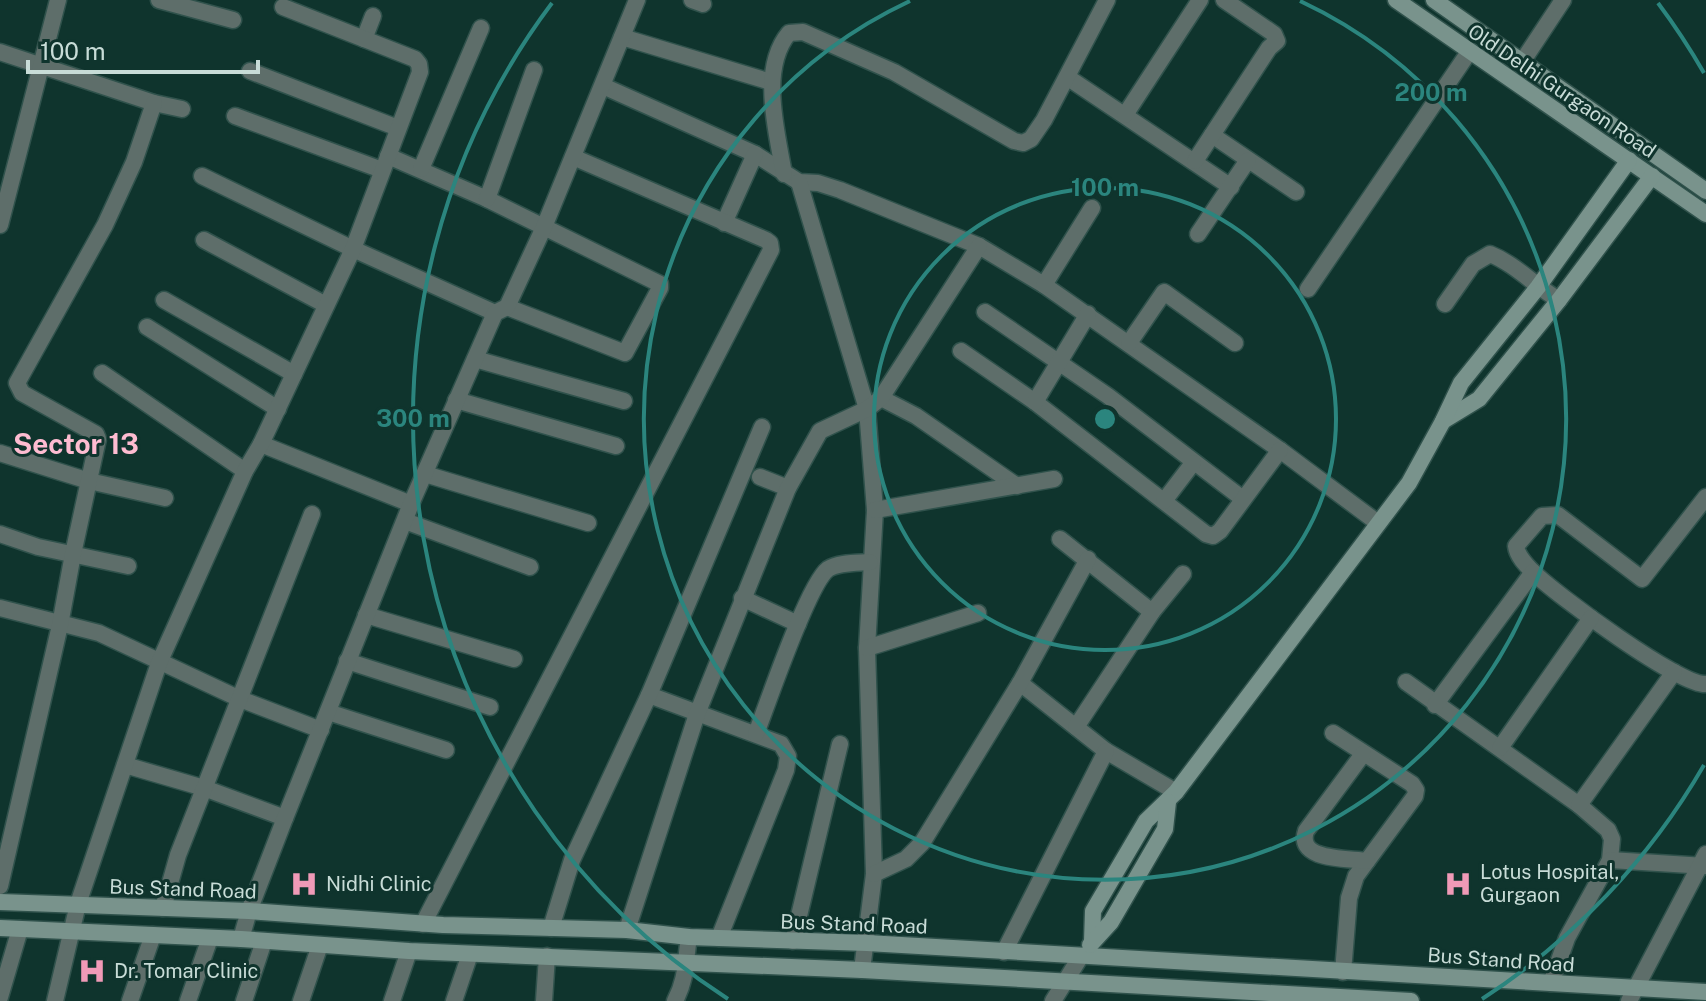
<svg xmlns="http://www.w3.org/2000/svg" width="1706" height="1001" font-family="'Public Sans',sans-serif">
  <rect width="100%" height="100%" fill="#0f342d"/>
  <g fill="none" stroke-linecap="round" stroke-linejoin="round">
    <g stroke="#30524c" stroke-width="19">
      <g id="street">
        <polyline points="159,0 233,20"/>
        <polyline points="692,0 703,4"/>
        <polyline points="622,37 771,82"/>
        <polyline points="364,39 373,16"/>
        <polyline points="0,52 154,103 182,109"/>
        <polyline points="1522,62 1563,0"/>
        <polyline points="250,71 398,128"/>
        <polyline points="1067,77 1231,187"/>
        <polyline points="603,86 755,154 799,182 818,183 840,190 979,246 1044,285 1280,450 1378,523"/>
        <polyline points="1125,115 1200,0"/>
        <polyline points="235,116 382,170"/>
        <polyline points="1212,135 1296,192"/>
        <polyline points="388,156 487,199 660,284 660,288 625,353 507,307"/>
        <polyline points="1195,161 1269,48 1277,41 1274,34 1224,0"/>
        <polyline points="421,169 481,28"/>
        <path d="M 784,174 C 777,132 759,69 789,33 L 803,32 L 894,72 L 1014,141 L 1023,143 L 1031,139 L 1044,120 L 1107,0"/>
        <polyline points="202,176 353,249 495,313"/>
        <polyline points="799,182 867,409 875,510 867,648 874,874 862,970"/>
        <polyline points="487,199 534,70"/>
        <polyline points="724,223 755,154"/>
        <polyline points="0,225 58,0"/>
        <polyline points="1198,234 1248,160"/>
        <polyline points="204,240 326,305"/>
        <polyline points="1044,285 1092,208"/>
        <polyline points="1308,289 1469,52"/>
        <polyline points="164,300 294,374"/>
        <path d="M 1445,304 L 1473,264 L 1490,254 C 1515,264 1535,286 1559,300"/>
        <polyline points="985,312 1108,396 1243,499"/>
        <polyline points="147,327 278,409"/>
        <polyline points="1129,343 1164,292 1235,343"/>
        <polyline points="961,351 1035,402 1206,534 1213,536 1220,531 1280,450"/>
        <polyline points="475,359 624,401"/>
        <polyline points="102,373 245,471"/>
        <polyline points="881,398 916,416 1017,486"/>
        <polyline points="456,400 616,446"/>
        <polyline points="1035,402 1088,314"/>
        <polyline points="261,444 411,504"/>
        <polyline points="0,453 89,481 165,498"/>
        <polyline points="425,474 588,523"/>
        <polyline points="760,477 788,488"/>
        <path d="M 1706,497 L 1642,579 L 1558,515 L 1542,516 L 1516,546 C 1517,556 1526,565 1533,572 C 1555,594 1681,687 1706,684"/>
        <polyline points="1164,501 1193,463"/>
        <polyline points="875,510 1054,479"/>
        <polyline points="405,521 530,567"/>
        <polyline points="0,534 38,547 128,566"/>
        <polyline points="1060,539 1152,612"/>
        <polyline points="742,598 798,624"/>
        <polyline points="0,608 99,633 240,699 321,730"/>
        <polyline points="366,615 514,659"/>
        <polyline points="867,648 978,613"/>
        <polyline points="347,661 490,707"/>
        <polyline points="1406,682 1579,805 1608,830 1612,839 1610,860 1567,938 1551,983"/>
        <polyline points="1020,683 1106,751 1176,792"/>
        <polyline points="649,695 781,744 788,756 786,770 719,938"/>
        <polyline points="1435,705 1533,572"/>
        <polyline points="328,712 446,750"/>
        <polyline points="1076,727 1152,612 1183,574"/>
        <polyline points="1333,733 1412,784 1416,790 1415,796 1356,876 1349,898 1343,972"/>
        <path d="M 756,734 C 767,705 808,584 828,569 C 839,562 857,563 870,562"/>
        <polyline points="1500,748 1591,618"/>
        <path d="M 1363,754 L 1306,831 C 1296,861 1347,858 1367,861"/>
        <polyline points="125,765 204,788 285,818"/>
        <polyline points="1579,805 1674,672"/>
        <polyline points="1610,860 1706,866"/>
        <polyline points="874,874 906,859 922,843 1020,683 1088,559"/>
        <polyline points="0,886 60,625 73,554 98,439 96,434 22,393 17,383 105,225 134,162 154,103"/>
        <polyline points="163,908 178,855 312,514"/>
        <polyline points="423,924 771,250 770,243 766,240 573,157"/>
        <polyline points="551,928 572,860 649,695 762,427"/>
        <polyline points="627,930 697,714 788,488 820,431 867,409 881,398 979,246"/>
        <polyline points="241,939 249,911 285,818 411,504 495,313 507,307 544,227 637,0"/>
        <polyline points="793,941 840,744"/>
        <polyline points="1004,952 1106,751"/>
        <polyline points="0,997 20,929"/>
        <polyline points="55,1001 78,904 159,663 245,471 261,444 353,249 420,72 419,64 415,59 283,7"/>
        <polyline points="130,1001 153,935"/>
        <polyline points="188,1001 210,938"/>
        <polyline points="244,1001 264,941"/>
        <polyline points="301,1001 320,945"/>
        <polyline points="392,1001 409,951"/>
        <polyline points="454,1001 470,954"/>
        <polyline points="544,1001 547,956"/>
        <path d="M 675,1001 C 687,978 685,962 689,937"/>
        <polyline points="1053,1001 1081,956"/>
        <polyline points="1629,1001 1706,854"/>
      </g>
    </g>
    <g stroke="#30524c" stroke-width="19">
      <g id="secondary">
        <polyline points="1396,0 1706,214"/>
        <polyline points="1434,0 1706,191"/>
        <polyline points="1443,421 1479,399 1559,300 1652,176"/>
        <polyline points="0,902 249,911 443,925 627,930 689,937 867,943 1706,992"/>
        <polyline points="0,928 241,939 409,951 862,970 1411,1001"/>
        <polyline points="1092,941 1093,911 1146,821 1176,792 1409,483 1443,421 1461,383 1538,287 1629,160"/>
        <polyline points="1090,945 1111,922 1165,829 1168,802"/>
      </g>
    </g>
    <use href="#street" stroke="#5e6e6a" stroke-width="16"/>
    <use href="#secondary" stroke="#79938c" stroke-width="16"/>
  </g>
  <g fill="none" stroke="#2b857e" stroke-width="4">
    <circle cx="1105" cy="419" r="231"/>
    <path d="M1300 1A461 461 0 1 1 910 1"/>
    <path d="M1704 765A692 692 0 0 1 1482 999M728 999A692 692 0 0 1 552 3M1658 3A692 692 0 0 1 1704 73"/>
  </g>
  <defs>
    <g id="hospital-bare" transform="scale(2.16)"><path d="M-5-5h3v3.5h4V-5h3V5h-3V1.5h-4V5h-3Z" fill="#f09ab7" stroke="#0f342d" stroke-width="2.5" paint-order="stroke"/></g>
  </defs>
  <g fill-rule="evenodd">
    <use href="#hospital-bare" x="304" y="884"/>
    <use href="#hospital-bare" x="1458" y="884"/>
    <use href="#hospital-bare" x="92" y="971"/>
  </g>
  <g text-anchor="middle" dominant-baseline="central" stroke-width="6" stroke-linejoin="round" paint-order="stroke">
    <g font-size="20" fill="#c8dcd7" stroke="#0f342d">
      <text transform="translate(1562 91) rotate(34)">Old Delhi Gurgaon Road</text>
      <text transform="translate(183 889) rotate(2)">Bus Stand Road</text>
      <text transform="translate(854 924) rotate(2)">Bus Stand Road</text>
      <text transform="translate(1501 960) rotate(4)">Bus Stand Road</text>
    </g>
    <g font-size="20" fill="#c8dcd7" stroke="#0f342d" text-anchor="start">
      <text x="1480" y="872">Lotus Hospital,<tspan x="1480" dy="23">Gurgaon</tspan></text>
      <text x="326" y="884">Nidhi Clinic</text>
      <text x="114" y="971">Dr. Tomar Clinic</text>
    </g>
    <g font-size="28" font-weight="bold" fill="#febcd1" stroke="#0f342d">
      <text x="76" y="443">Sector 13</text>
    </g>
  </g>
  <circle cx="1105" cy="419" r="12" fill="#2b857e" stroke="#0f342d" stroke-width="4"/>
  <g font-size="24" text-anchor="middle" font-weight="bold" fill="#2b857e" stroke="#0f342d" stroke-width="6" stroke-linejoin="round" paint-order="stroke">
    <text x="1431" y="101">200 m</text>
    <text x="1105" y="196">100 m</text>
    <text x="413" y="427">300 m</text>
  </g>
  <path d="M28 60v12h230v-12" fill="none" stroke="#c8dcd7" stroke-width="4"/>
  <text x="40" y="60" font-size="24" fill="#c8dcd7" stroke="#0f342d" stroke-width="6" paint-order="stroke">100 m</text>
</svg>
